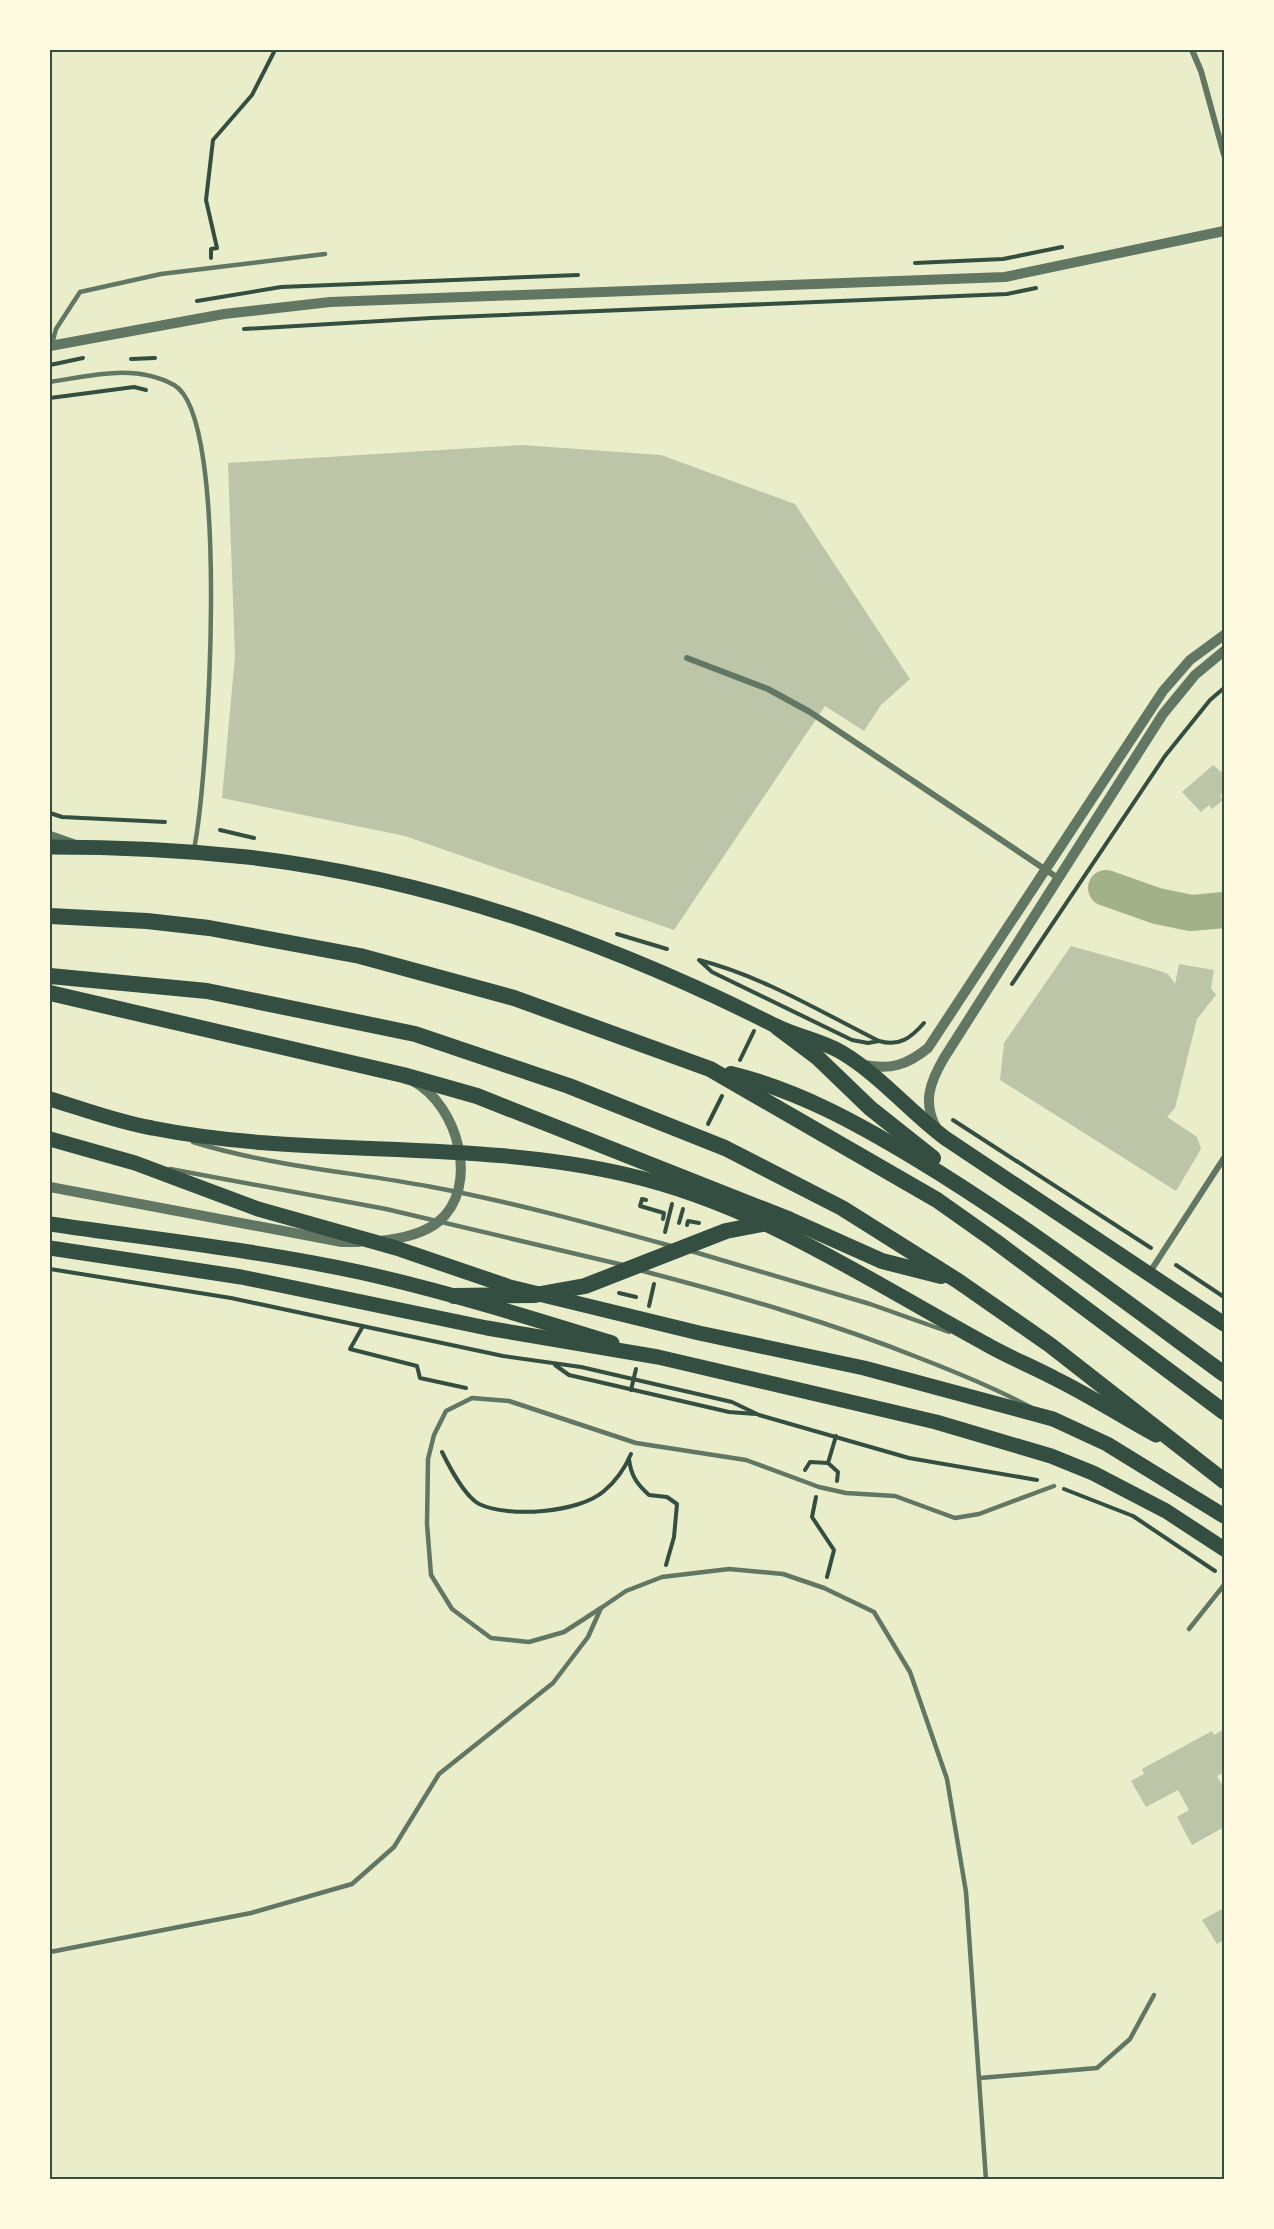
<svg xmlns="http://www.w3.org/2000/svg" width="1274" height="2229" font-family="'Exo 2',sans-serif">
  <rect width="100%" height="100%" fill="#e9edc9"/>
  <g fill="none" stroke-linecap="round" stroke-linejoin="round">
    <polyline stroke="#a3b18a" stroke-width="36" points="1106,888 1157,906 1191,913 1224,910"/>
  </g>
  <g fill="#bcc5a7">
    <polygon points="522,445 661,455 795,504 910,679 881,705 864,731 825,706 674,930 405,836 222,798 235,656 228,463"/>
    <polygon points="1213,765 1221,772 1224,766 1224,793 1220,796 1223,800 1212,809 1209,805 1201,812 1182,792"/>
    <polygon points="1071,946 1157,970 1168,974 1175,984 1179,964 1214,970 1211,988 1216,995 1197,1019 1175,1108 1167,1117 1197,1137 1201,1149 1176,1191 1000,1080 1004,1043"/>
    <polygon points="1224,1729 1224,1772 1217,1776 1224,1788 1224,1827 1192,1845 1177,1817 1189,1810 1178,1790 1146,1807 1131,1781 1144,1774 1142,1769 1212,1731 1214,1735"/>
    <polygon points="1224,1908 1224,1940 1217,1944 1202,1920"/>
  </g>
  <g fill="none" stroke-linecap="round" stroke-linejoin="round">
    <g stroke="#344e41" stroke-width="4">
      <polyline points="211,258 211,249 217,248 206,200 213,140 252,95 275,50"/>
      <polyline points="915,263 1003,259 1062,247"/>
      <polyline points="197,301 281,287 578,275"/>
      <polyline points="244,329 431,318 1007,294 1036,288"/>
      <polyline points="131,359 155,358"/>
      <polyline points="50,365 83,358"/>
      <polyline points="50,398 134,387 146,390"/>
      <polyline points="50,813 62,817 165,822"/>
      <polyline points="220,830 254,838"/>
      <polyline points="617,934 667,949"/>
      <path d="M 699,960 C 762,976 821,1012 879,1041 L 868,1043 L 852,1040 L 712,972 Z"/>
      <polyline points="1012,984 1165,756 1210,700 1224,688"/>
      <path d="M 879,1041 C 899,1047 911,1038 924,1023"/>
      <polyline points="740,1060 754,1031"/>
      <polyline points="953,1120 1151,1248"/>
      <polyline points="708,1124 722,1096"/>
      <polyline points="646,1200 642,1199 640,1206 664,1213 663,1219"/>
      <polyline points="679,1223 683,1209"/>
      <polyline points="687,1225 688,1221 699,1223"/>
      <polyline points="665,1232 672,1204"/>
      <polyline points="1176,1265 1224,1297"/>
      <polyline points="50,1269 231,1298 503,1356 581,1367 732,1402 759,1415 909,1458 1037,1480"/>
      <polyline points="619,1293 636,1297"/>
      <polyline points="649,1306 654,1284"/>
      <polyline points="363,1326 350,1349 417,1366 420,1378 466,1388"/>
      <polyline points="555,1365 569,1375 729,1412 756,1414"/>
      <polyline points="631,1390 636,1369"/>
      <path d="M 442,1452 C 449,1466 464,1496 479,1504 C 509,1518 579,1513 604,1491 C 616,1481 625,1468 631,1454"/>
      <path d="M 629,1459 C 631,1476 637,1484 649,1495 L 667,1497 L 677,1504 L 674,1537 L 666,1565"/>
      <polyline points="828,1463 836,1436"/>
      <polyline points="805,1470 810,1462 828,1463 838,1472 837,1481"/>
      <polyline points="1064,1489 1133,1516 1215,1571"/>
      <polyline points="816,1497 812,1517 834,1550 827,1577"/>
    </g>
    <g stroke="#617663" stroke-width="4.5">
      <polyline points="52,344 56,329 80,292 161,274 325,254"/>
      <path d="M 50,382 C 90,376 135,363 174,385 C 232,417 208,782 194,849"/>
      <path d="M 193,1142 C 270,1166 353,1172 432,1187 C 512,1202 592,1224 671,1246"/>
      <polyline points="170,1169 386,1209 623,1265"/>
      <polyline points="691,1251 870,1304 949,1332"/>
      <path d="M 639,1270 C 735,1295 830,1322 922,1359 C 958,1373 995,1388 1030,1407"/>
      <polyline points="601,1608 564,1632 529,1642 491,1638 452,1609 431,1575 427,1524 428,1459 434,1435 446,1411 472,1398 509,1401 636,1443 746,1460 819,1487 846,1493 895,1496 955,1518 979,1514 1054,1486"/>
      <polyline points="1189,1629 1224,1585"/>
      <polyline points="50,1952 251,1913 352,1884 394,1847 439,1774 553,1683 588,1637 601,1608 626,1591 662,1577 729,1569 783,1574 824,1588 874,1612 910,1672 947,1779 966,1892 986,2180"/>
      <polyline points="980,2078 1097,2068 1130,2039 1154,1995"/>
    </g>
    <g stroke="#617663" stroke-width="6">
      <polyline points="1192,50 1201,71 1224,155"/>
      <polyline points="687,658 768,689 810,712 1058,878"/>
      <polyline points="1150,1272 1224,1158"/>
    </g>
    <g stroke="#617663" stroke-width="10">
      <polyline points="50,346 224,314 330,302 1005,277 1224,231"/>
      <polyline points="50,836 73,844"/>
      <path d="M 864,1065 C 891,1070 907,1065 928,1048 L 1163,691 L 1190,660 L 1224,635"/>
      <path d="M 937,1129 C 922,1103 930,1082 944,1058 L 1163,714 L 1195,675 L 1224,651"/>
      <polyline points="50,1187 342,1242 359,1242"/>
      <path d="M 380,1241 C 399,1239 423,1234 438,1222 C 481,1187 458,1105 413,1081"/>
    </g>
    <g stroke="#344e41" stroke-width="15">
      <path d="M 50,847 C 116,847 181,850 247,857 C 430,878 611,943 774,1025 C 795,1036 820,1040 841,1052 C 880,1075 909,1111 945,1138 L 1224,1324"/>
      <path d="M 50,1099 C 83,1109 117,1122 152,1128 C 308,1159 472,1138 628,1175 C 758,1205 868,1280 984,1343 C 1008,1357 1034,1367 1058,1380 C 1092,1397 1123,1417 1156,1435"/>
      <polyline points="50,1139 135,1163 258,1209 396,1248 510,1287 699,1333 864,1368 1053,1419 1107,1444 1224,1516"/>
      <path d="M 50,1224 C 152,1239 257,1250 359,1272 C 444,1291 528,1317 612,1343"/>
      <polyline points="50,1248 241,1277 487,1328 658,1357 936,1422 1051,1456 1093,1473 1166,1511 1224,1549"/>
    </g>
    <g stroke="#344e41" stroke-width="16">
      <polyline points="50,916 147,921 209,928 360,956 514,998 710,1069 937,1200 995,1241 1224,1412"/>
      <polyline points="50,976 207,991 415,1034 569,1086 725,1148 842,1208 958,1281 1050,1345 1224,1481"/>
      <polyline points="50,993 403,1075 477,1096 788,1219 882,1261 941,1276"/>
      <polyline points="777,1027 817,1057 870,1108 933,1158"/>
      <path d="M 731,1074 C 797,1090 857,1123 915,1158 C 1023,1223 1123,1300 1224,1374"/>
      <polyline points="454,1296 535,1295 585,1286 726,1231 788,1219"/>
    </g>
  </g>
  <rect width="1274" height="2229" fill="none" stroke="#fefae0" stroke-width="102"/>
  <rect x="51" y="51" width="1172" height="2127" fill="none" stroke="#344e41" stroke-width="2"/>
</svg>
